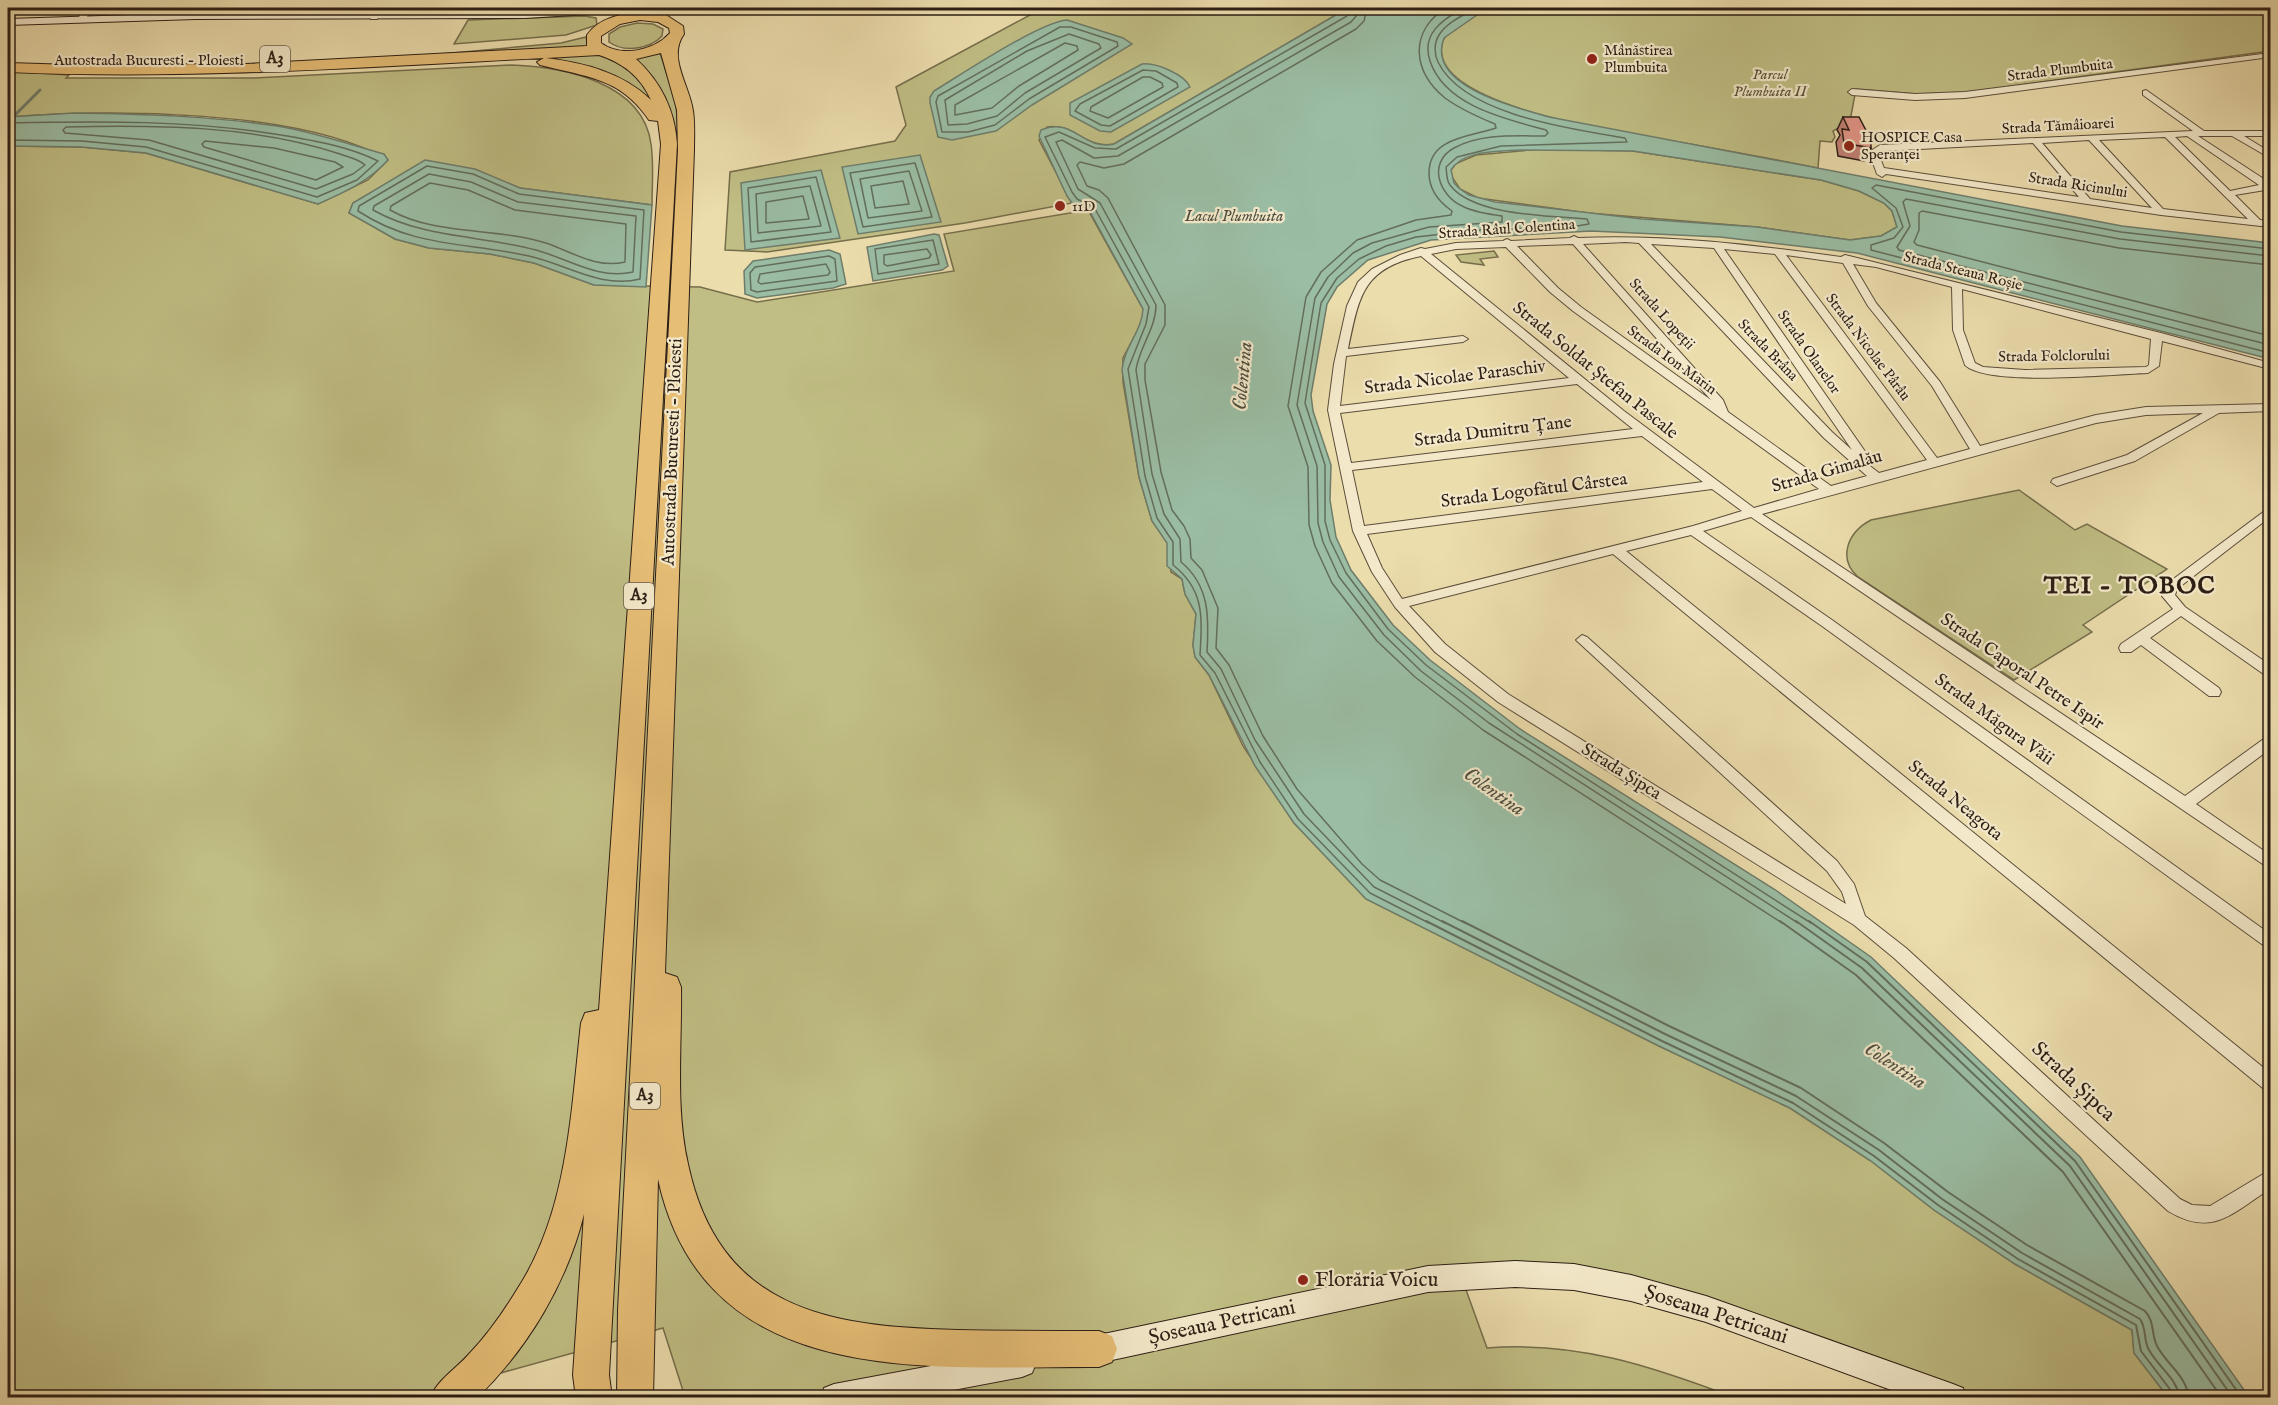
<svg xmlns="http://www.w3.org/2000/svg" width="2278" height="1405" font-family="'IM FELL English',serif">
  <rect width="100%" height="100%" fill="#ecddad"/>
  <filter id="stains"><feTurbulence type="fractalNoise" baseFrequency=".00333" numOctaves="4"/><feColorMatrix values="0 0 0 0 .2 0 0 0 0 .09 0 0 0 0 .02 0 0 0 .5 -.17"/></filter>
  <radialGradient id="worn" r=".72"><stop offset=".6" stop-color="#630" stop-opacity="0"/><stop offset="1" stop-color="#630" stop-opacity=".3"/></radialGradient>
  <g fill="#c0be84" stroke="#766e4c" stroke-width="1.5">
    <path d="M 1050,8 L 1348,8 L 1114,144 C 1087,150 1073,122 1047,127 L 1039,140 L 1072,203 L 965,223 L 767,252 L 725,250 L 730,172 L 895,141 L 906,125 L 896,87 L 1030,15 Z"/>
    <path d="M 1487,8 L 2270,8 L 2270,51 L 1968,92 L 1917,94 L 1856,89 L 1850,121 L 1833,131 L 1835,137 L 1832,142 L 1820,141 L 1818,168 C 1773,159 1729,151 1684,143 C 1641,135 1428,109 1442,44 C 1445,28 1475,16 1487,8 Z"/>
    <polygon points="585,16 596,18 597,25 566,35 454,44 468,20"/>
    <path d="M 637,23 L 653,24 L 663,29 L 662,36 C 650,49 624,53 609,42 L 609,34 L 620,27 Z"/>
    <polygon points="586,37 588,48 419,56 561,43"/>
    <polygon points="593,53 615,59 638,77 660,114 648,99 557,61 520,58"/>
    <polygon points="660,53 676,104 679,149 676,149 631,59"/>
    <path d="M 512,65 C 563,67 643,82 651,144 C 654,163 652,185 652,205 L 520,188 L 498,180 L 399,177 L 353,203 L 349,213 L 395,239 L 429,248 L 490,254 L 534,263 L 594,285 L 700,287 L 757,302 L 954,271 L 944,234 L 1088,210 L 1143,309 L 1143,320 L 1123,358 L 1123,382 L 1139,477 L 1152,521 L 1168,543 L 1171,572 L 1182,579 L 1185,594 L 1196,614 L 1193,645 L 1195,657 L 1209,675 L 1243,746 L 1294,823 L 1366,899 L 1659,1046 L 1790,1108 L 1871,1161 L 1934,1210 L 2015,1264 L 2132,1330 L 2134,1353 L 2168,1397 L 1953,1397 L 1664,1297 L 1461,1276 L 1487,1348 C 1577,1341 1651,1366 1733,1397 L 1504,1398 L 1500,1393 L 1476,1398 L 685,1397 L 663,1328 L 414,1397 L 8,1397 L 8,146 L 82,147 L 146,153 L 318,204 L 368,180 L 388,160 C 301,109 108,109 8,117 L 8,71 L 69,75 L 66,78 L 253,78 Z"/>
    <polygon points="1541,149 1633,151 1821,180 1859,191 1884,203 1892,211 1897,227 1881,236 1850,240 1757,227 1588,213 1478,198 1460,189 1452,177 1451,170 1455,164 1476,155"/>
    <polygon points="1494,251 1498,257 1480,259 1484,265 1461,262 1456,255"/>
    <path d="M 2019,490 L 2075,530 L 2087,524 L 2167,569 L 2083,625 L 2092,632 L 2014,680 L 1858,577 C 1837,558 1848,532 1871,520 Z"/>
  </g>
  <g fill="#9abda4" stroke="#6e7d6b" stroke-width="1.5" fill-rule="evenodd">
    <path d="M 1348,8 L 1487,8 L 1444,38 C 1425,86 1517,108 1549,117 L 2122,226 L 2270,243 L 2270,359 L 1857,253 L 1720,237 L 1591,231 L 1431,240 L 1368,260 L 1337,287 L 1327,304 L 1311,395 L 1313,411 L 1331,465 L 1330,500 L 1336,537 L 1351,570 L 1393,625 L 1430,660 L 1520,729 L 1774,889 L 1871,957 L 2080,1157 L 2249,1397 L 2168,1397 L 2134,1353 L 2132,1330 L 2015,1264 L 1934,1210 L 1871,1161 L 1790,1108 L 1659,1046 L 1366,899 L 1294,823 L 1255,766 L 1209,675 L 1195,657 L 1193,645 L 1196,614 L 1185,594 L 1182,579 L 1167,566 L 1167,543 L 1152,521 L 1139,477 L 1122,370 C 1124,347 1142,331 1143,309 L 1089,210 L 1072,203 L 1067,196 L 1039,136 L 1041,130 C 1073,116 1083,151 1114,144 ZM 1518,150 L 1633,151 L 1821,180 L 1859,191 L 1884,203 L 1892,211 L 1897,227 L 1881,236 L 1850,240 L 1757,227 L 1642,219 L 1495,202 L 1469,195 L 1460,189 L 1454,183 L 1451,170 C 1463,150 1497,152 1518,150 Z"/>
    <path d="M 1067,20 L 1123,38 L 1132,44 L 1032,105 L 996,131 L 952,140 L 938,137 L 930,103 L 930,97 L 934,91 C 962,74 1040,22 1067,20 Z"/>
    <path d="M 1142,64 C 1156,62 1185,75 1190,87 L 1111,132 L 1100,131 L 1070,115 L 1070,103 Z"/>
    <path d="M 74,113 C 142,114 210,116 277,126 C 314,132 348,144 384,154 L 388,160 C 368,182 345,192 318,204 L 146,153 L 81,147 L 8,146 L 8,117 Z"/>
    <polygon points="920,155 941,222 858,234 842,167"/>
    <polygon points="425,160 475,169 520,188 652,205 646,287 594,285 534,263 490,254 429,248 395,239 349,213 353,203"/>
    <polygon points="821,170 840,238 745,250 741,183"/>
    <polygon points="934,234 939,235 948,266 942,270 873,281 867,247"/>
    <polygon points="829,250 840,254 846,284 833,288 757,298 745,294 744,271 753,261"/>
  </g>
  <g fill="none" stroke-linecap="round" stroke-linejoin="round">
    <g stroke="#636e5c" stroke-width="1.5">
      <path d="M 1350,8 L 1347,16 L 1116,149 L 1095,148 L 1059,132 L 1045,137 L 1072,192 L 1077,199 L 1094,207 L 1149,307 L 1146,324 L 1128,369 L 1145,476 L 1157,518 L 1173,542 L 1173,565 C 1205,590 1202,618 1200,655 L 1215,673 L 1260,762 L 1298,819 L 1370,893 L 1429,923"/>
      <path d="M 1358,8 L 1357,15 L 1351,22 L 1118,156 L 1094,158 L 1062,140 L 1056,142 L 1078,189 L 1100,203 L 1156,305 C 1156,329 1139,347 1136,370 L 1152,474 L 1164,514 L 1180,539 L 1181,562 C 1210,586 1209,618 1207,652 L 1221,669 L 1255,740 L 1304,814 L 1374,887 L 1445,923"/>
      <polyline points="1367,8 1364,21 1356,29 1124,164 1104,168 1080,162 1077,165 1087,186 1099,190 1108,198 1165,305 1165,325 1145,364 1145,380 1161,472 1172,510 1184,526 1190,539 1191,558 1202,570 1218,608 1216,648 1229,665 1263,736 1297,789 1362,864 1380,880 1465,923"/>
      <path d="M 1446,8 C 1409,31 1412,72 1445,98 C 1460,109 1478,117 1495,124 L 1496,128 C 1470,137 1429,137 1429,173 C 1429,189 1439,202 1452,211 L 1451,215 L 1416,220 L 1357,240 L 1321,272 L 1306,297 L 1288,406 L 1308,467 L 1309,525 L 1315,546 L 1332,583 L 1377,641 L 1415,677 L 1483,730 L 1782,923"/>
      <path d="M 1463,8 C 1442,20 1421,34 1430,61 C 1445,106 1506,119 1546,130 L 1548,133 L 1545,136 C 1515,136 1481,133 1454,148 C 1427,163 1439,195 1462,206 C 1474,212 1488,214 1502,216 L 1502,222 L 1429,227 L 1372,243 L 1353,253 L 1328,277 L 1315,298 L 1297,405 L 1317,466 L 1318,523 L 1323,542 L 1339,577 L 1384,635 L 1421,671 L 1489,723 L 1798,923"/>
      <path d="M 1476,8 C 1464,15 1447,22 1439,35 C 1434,43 1434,54 1438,62 C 1464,115 1572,129 1625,138 L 1627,142 L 1501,146 L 1457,157 L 1446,167 C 1447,173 1446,180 1450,185 C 1473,216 1551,216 1587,219 L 1589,224 L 1571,227 L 1480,230 L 1416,237 L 1386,246 L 1359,259 L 1337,278 L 1321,303 L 1305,403 L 1325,465 L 1325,521 L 1330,540 L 1346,573 L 1388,629 L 1426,665 L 1517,734 L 1811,923"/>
      <polygon points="1060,27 1071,27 1117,42 1118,46 1029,99 995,125 968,132 942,132 936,102 938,96"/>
      <polygon points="1069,34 1099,44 1101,48 1025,93 997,116 967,124 948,125 945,100 1027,51"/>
      <polygon points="1065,43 1077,46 1078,50 1019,86 992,108 955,115 955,105"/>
      <polygon points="1143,70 1156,71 1177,83 1178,87 1110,126 1101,125 1075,111 1080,104"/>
      <polygon points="1143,77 1150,77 1162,83 1163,87 1108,118 1090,111 1091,107"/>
      <path d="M 8,123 C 100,121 190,120 281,135 C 315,141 347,146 378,161 L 357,180 L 317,197 L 146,147 L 82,141 L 8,140"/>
      <path d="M 66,127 C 156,125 254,125 340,154 C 348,157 359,159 365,165 L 353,174 L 316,189 L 149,140 L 65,133 L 63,130 Z"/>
      <polygon points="205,141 274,148 335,162 343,167 316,180 204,147 202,144"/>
      <polygon points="915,163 932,217 863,227 850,173"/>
      <path d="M 427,166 L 473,174 L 519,194 L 644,210 L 640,279 C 601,289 566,264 529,256 C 467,242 414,248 358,211 L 359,206 Z"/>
      <polygon points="909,171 922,211 868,218 860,179"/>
      <path d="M 429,174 L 471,182 L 518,202 L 636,216 L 633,272 C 598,280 569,259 536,250 C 481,235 425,239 373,210 L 374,206 Z"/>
      <polygon points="816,177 831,232 751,242 748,188"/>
      <polygon points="903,181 909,204 875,208 871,186"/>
      <path d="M 430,183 L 468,190 L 515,210 L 626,224 L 625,262 C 597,269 572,252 546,243 C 495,227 436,236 390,210 L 391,206 Z"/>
      <polygon points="810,186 821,226 758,233 756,194"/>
      <polygon points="803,196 809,219 766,223 766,202"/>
      <polygon points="933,240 939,264 878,274 875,249"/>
      <polygon points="927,249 931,255 929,258 887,266 884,264 884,255"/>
      <polyline points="2270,249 2121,232 1876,185 1872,188 1896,208 1903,227 1894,238 1871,245 1871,250 2270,353"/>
      <polygon points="829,256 835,259 837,281 757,292 751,290 750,273 755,267"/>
      <polyline points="2270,256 2120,239 1906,199 1903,202 1910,226 1897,247 1899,250 2270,345"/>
      <polygon points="826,264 830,272 828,275 761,284 758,282 760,274"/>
      <polyline points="2270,265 2119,248 1922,211 1919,213 1919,230 1914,242 1917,245 2270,336"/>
    </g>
    <g stroke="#636e5c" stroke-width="2">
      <polyline points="1426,921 1662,1041 1793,1103 1874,1156 1938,1205 2018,1259 2136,1325 2141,1351 2172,1392 2173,1398"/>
      <path d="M 1442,921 L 1665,1034 L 1796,1096 L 1879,1150 L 1942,1199 L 2022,1253 L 2140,1319 C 2147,1329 2143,1340 2149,1350 C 2159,1368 2176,1377 2180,1398"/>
      <path d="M 1462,921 L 1669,1026 L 1801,1088 L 1884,1143 L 1948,1192 L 2027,1245 L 2145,1311 C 2155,1322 2151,1334 2157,1346 C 2167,1365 2186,1375 2189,1398"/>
      <polyline points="1780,921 1856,975 2063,1172 2222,1398"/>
      <polyline points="1796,921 1862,968 2070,1166 2233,1398"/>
      <polyline points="1809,921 1867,962 2075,1161 2242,1398"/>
    </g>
    <polyline stroke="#6e7d6b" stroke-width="3" points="14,116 40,90"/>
    <g stroke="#5c4e3b" stroke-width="2">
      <g id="street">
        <polygon points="83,8 90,8 86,20 82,22 78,20"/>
        <polygon points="365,8 371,8 378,17 377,19 371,19"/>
        <polygon points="453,8 460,8 466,16 465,18 459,18"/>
        <polygon points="2270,53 2270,57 1965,98 1915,100 1852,95 1848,92 1852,89 1915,94 1965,92"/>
        <path d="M 2146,90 L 2204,131 L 2270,131 L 2270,136 L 2244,136 L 2270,152 L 2270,158 L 2232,136 L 2198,136 L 2270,183 L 2270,192 L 2265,190 L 2235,195 L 2260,220 L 2270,221 L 2270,227 L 2161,215 L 1886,174 L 1882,177 L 1877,174 L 1869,152 L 1880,145 L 2193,131 L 2143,95 L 2143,91 ZM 2187,136 L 2259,185 L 2230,191 L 2175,137 ZM 2165,137 L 2248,219 L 2163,209 L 2099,140 ZM 2089,140 L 2152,208 L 2090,199 L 2042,143 ZM 2033,143 L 2079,197 L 1884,168 L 1878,153 L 1882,151 Z"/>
        <path d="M 1574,236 L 1578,238 C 1667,234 1753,245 1841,257 L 1845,255 L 2161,333 L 2270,363 L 2270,369 L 2162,341 L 2159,366 L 2148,373 C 2113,374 1988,387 1965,365 L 1953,330 L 1952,287 L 1876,267 L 1853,264 L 1876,303 L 1940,382 L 1980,446 L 2096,415 L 2146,407 L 2270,404 L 2270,411 L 2219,413 L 2135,461 L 2057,486 L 2051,482 L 2053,479 L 2127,455 L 2203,413 L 2146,415 L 2096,423 L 1762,514 L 2185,796 L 2265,738 L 2270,737 L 2270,749 L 2196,804 L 2270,855 L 2270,869 L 1751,517 L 1703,531 L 1832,620 L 2270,934 L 2270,950 L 1822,626 L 1691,535 L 1626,551 L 2270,1073 L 2270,1091 L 2264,1089 L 1613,554 L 1409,606 L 1445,644 L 1508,694 L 1846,904 L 1842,892 L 1827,871 L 1576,640 L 1582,635 L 1587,637 L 1837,861 L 1854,884 L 1865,916 L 1906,948 L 2180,1199 L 2192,1205 L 2210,1206 L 2270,1170 L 2270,1189 C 2232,1213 2213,1238 2168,1211 L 1894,958 L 1854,925 L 1498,702 L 1435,652 L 1395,607 L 1372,572 L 1353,531 L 1328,410 L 1334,364 L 1347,306 L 1358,282 L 1372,269 L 1400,255 L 1421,248 L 1425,249 L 1456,243 L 1503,241 L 1507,239 L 1511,241 L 1570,238 ZM 1626,242 L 1639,243 L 1824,438 L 1867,476 L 1831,486 L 1728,412 L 1723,400 L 1583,244 ZM 1573,244 L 1711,400 L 1581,307 L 1558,288 L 1517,246 ZM 1651,244 L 1714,248 L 1852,450 L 1832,432 ZM 1506,247 L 1550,292 L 1573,311 L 1819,489 L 1754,508 L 1624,411 L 1431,254 L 1456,249 ZM 1724,249 L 1775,254 L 1927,460 L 1879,473 L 1870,466 L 1873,463 L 1871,460 ZM 1786,255 L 1843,263 L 1868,306 L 1932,386 L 1970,449 L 1937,458 ZM 1421,256 L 1569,378 L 1340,406 L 1346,356 L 1463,342 L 1468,339 L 1463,336 L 1348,349 C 1359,297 1362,268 1421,256 ZM 1962,289 L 2151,339 L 2149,365 L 2146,367 L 2025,370 L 1983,367 L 1975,363 L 1963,330 ZM 1577,384 L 1633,429 L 1351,463 L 1340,413 ZM 1642,436 L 1703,482 L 1364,526 L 1352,470 ZM 1712,489 L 1742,511 L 1693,526 L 1402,599 L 1382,568 L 1367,534 Z"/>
        <polygon points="2270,507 2270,517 2177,589 2175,595 2185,607 2270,665 2270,676 2265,675 2181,616 2150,638 2219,688 2221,692 2219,696 2209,696 2141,645 2131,652 2121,652 2119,648 2121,644 2173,609 2162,596 2168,583"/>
      </g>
    </g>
    <g stroke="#2c1e15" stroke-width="2">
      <g id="secondary">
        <polygon points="592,8 643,8 637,11 525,18 195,19 8,25 8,19 195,13 525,12"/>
        <polygon points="661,8 677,8 644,19 638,16"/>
        <polygon points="1515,1261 1574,1264 1631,1275 1706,1296 1953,1384 1963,1388 1967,1398 1913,1398 1706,1322 1631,1301 1574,1290 1515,1287 1428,1292 1089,1365 1079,1361 1075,1351 1079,1341 1089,1337 1428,1266"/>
        <polygon points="1022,1349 1032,1353 1036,1363 1032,1373 1022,1377 911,1398 820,1398 824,1388 834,1384"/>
      </g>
    </g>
    <g stroke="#2c1e15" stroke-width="2">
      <path id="highway" d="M 640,12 L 666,15 L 683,26 L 684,34 C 667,58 690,86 693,111 C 695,124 694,137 694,150 L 665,973 L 677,977 L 681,987 C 682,1045 675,1107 688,1164 C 719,1310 829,1327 958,1330 C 1005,1331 1052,1331 1099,1331 L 1112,1336 L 1117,1349 L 1112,1362 L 1099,1367 C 930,1366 705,1393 658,1179 L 653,1398 L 617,1398 L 618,1310 L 678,150 L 677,110 L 661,53 L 636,59 C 661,82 675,110 677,144 L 609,1375 L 612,1398 L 576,1398 L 573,1375 L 584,1214 C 567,1283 528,1348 477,1398 L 430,1398 C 438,1379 456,1369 469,1354 C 488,1334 504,1311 518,1288 C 568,1211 571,1111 581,1023 L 585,1013 L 599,1010 L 661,144 L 658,121 L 649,120 C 620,77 586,77 540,65 L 537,62 L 544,58 C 366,67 187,80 8,72 L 8,63 L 74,65 L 246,64 L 587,46 L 587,35 C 599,18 620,14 640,12 ZM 640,20 L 658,22 L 669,28 L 670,33 C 653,52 620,57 601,43 L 601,36 L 620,24 ZM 599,55 C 623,63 640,76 651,100 C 622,72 584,63 546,58 Z"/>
    </g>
    <use href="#street" fill="#f3e9ca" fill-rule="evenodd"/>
    <use href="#secondary" fill="#f3e9ca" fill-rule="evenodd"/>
    <use href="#highway" fill="#e6be76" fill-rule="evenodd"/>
  </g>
  <polygon fill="#c38175" stroke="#2c1e15" stroke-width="1.5" points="1843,117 1871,148 1864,161 1838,156 1836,142 1840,135 1837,130"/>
  <polygon fill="#e39688" stroke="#2c1e15" stroke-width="1.5" points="1843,117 1859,117 1871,140 1871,148 1844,143 1842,129 1849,130"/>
  <g fill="#8f2418" stroke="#f3e9ca" stroke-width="2">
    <circle cx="1592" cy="59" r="6"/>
    <circle cx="1849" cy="146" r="6"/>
    <circle cx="1060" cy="206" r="6"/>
    <circle cx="1303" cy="1280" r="6"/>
  </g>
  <g text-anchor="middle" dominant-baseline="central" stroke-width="4.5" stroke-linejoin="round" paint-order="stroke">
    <g font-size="15" fill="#2c1e15" stroke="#f3e9ca" text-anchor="start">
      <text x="1604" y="50">Mânăstirea<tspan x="1604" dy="17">Plumbuita</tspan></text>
      <text x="1861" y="137">HOSPICE Casa<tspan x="1861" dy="17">Speranței</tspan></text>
      <text x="1072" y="206">11D</text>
    </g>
    <g font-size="15" fill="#2c1e15" stroke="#f3e9ca">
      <text x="149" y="60">Autostrada Bucuresti - Ploiesti</text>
      <text transform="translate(2060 70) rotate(-7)">Strada Plumbuita</text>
      <text transform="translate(2058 126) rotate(-3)">Strada Tămâioarei</text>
      <text transform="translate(2078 185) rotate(9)">Strada Ricinului</text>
      <text transform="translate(1507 229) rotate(-4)">Strada Râul Colentina</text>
      <text transform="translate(1963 271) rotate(14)">Strada Steaua Roșie</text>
      <text transform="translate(1662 314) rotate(48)">Strada Lopeții</text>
      <text transform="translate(1868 347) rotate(53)">Strada Nicolae Pârâu</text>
      <text transform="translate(1768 350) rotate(46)">Strada Brâna</text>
      <text transform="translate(1809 352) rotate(55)">Strada Olanelor</text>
      <text transform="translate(2054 356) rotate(-1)">Strada Folclorului</text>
      <text transform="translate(1672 360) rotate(36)">Strada Ion Marin</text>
    </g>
    <g font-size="15" font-style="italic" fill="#584e36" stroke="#f3e9ca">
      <text x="1770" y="74">Parcul<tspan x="1770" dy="17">Plumbuita II</tspan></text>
    </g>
    <g fill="#f3e9ca" stroke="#685b4b" stroke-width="1.5">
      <rect x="260" y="46" width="30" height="26" rx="4.5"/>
      <rect x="624" y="583" width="30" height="26" rx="4.5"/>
      <rect x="630" y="1083" width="30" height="26" rx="4.5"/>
    </g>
    <g font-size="16" font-weight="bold" fill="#2c1e15">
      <text x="275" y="59">A3</text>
      <text x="639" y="596">A3</text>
      <text x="645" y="1096">A3</text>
    </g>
    <g font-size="16" font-style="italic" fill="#4d4e40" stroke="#f3e9ca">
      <text x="1234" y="217">Lacul Plumbuita</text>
    </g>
    <g font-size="18" fill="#2c1e15" stroke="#f3e9ca">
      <text transform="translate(1595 371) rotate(39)">Strada Soldat Ștefan Pascale</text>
      <text transform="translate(1455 378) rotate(-7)">Strada Nicolae Paraschiv</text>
      <text transform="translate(1493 432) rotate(-7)">Strada Dumitru Țane</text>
      <text transform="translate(673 452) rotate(-88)">Autostrada Bucuresti - Ploiesti</text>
      <text transform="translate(1827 472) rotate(-16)">Strada Gimalău</text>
      <text transform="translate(1534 491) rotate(-7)">Strada Logofătul Cârstea</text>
      <text transform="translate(2022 672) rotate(34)">Strada Caporal Petre Ispir</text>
      <text transform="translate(1994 720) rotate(36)">Strada Măgura Văii</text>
      <text transform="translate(1621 772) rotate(32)">Strada Șipca</text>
      <text transform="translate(1955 801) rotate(39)">Strada Neagota</text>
    </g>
    <g font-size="20" font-style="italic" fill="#4d4e40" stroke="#f3e9ca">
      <text transform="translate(1243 376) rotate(-85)">Colentina</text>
      <text transform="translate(1494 792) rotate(35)">Colentina</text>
      <text transform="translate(1895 1066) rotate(33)">Colentina</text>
    </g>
    <g font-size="21" fill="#2c1e15" stroke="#f3e9ca">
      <text transform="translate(2073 1082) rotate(43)">Strada Șipca</text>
      <text transform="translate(1716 1315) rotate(18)">Șoseaua Petricani</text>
      <text transform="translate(1222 1323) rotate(-12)">Șoseaua Petricani</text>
    </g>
    <g font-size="21" fill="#2c1e15" stroke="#f3e9ca" text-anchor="start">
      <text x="1315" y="1280">Florăria Voicu</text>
    </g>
    <g font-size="24" font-weight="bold" letter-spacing="1.5" fill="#2c1e15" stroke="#f3e9ca">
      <text x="2130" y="586">TEI - TOBOC</text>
    </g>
  </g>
  <rect width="2278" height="1405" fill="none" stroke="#ecddad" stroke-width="30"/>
  <rect x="9" y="9" width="2260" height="1387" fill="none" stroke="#2c1e15" stroke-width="3"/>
  <rect x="15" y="15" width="2248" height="1375" fill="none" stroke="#2c1e15" stroke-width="1.5"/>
  <rect width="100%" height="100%" filter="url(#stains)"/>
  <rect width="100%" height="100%" fill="url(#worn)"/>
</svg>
